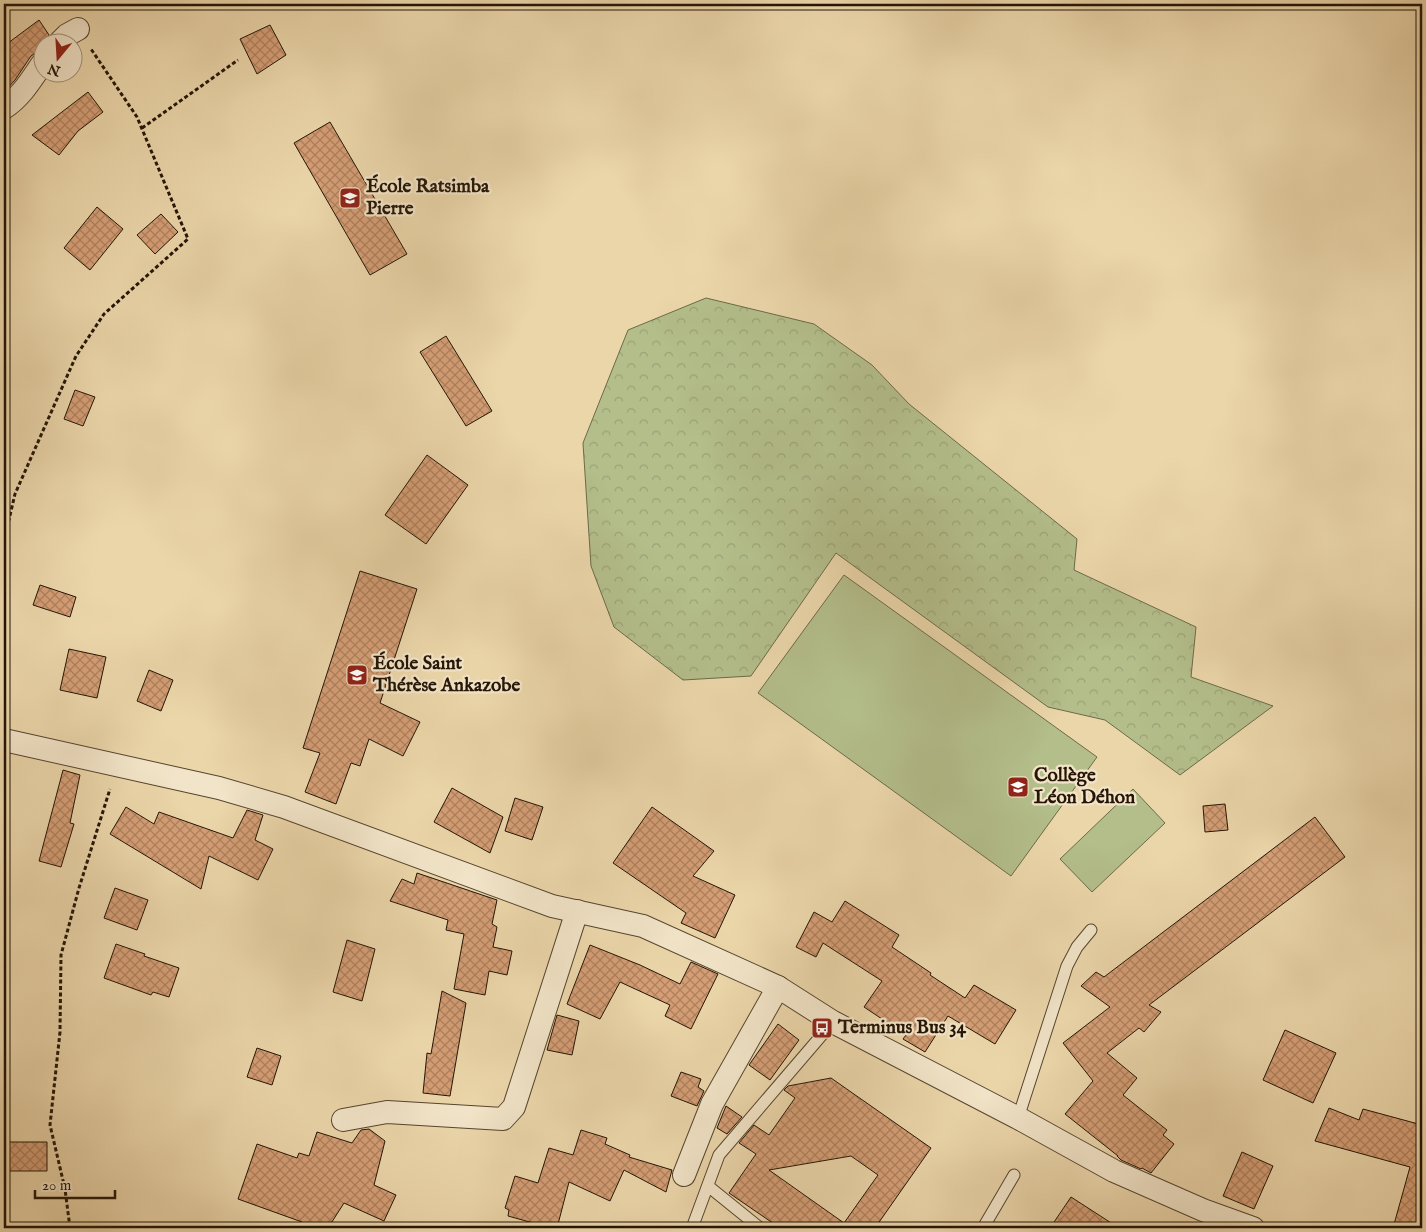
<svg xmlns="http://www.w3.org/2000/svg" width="1426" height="1232" font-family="'IM FELL English',serif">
  <defs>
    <pattern id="forest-crowns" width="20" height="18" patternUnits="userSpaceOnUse" patternTransform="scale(1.25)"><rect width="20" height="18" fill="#b3be8b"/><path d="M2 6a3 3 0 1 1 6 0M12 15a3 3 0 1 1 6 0" fill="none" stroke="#9aa276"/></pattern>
    <pattern id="building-cross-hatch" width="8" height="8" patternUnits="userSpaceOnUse" patternTransform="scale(1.25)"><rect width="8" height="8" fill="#d59e75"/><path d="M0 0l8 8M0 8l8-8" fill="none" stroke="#ad805e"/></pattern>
  </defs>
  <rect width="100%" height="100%" fill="#ebd6aa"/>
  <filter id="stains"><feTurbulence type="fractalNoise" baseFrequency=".004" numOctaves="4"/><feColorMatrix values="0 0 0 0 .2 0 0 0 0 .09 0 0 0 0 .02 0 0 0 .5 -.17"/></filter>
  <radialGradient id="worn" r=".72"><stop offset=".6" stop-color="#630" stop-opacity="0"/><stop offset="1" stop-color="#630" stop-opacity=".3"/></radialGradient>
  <polygon fill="url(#forest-crowns)" stroke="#6c6a48" points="706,298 814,324 872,365 909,404 1077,539 1074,570 1196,627 1191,677 1273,706 1180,775 1105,720 1048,707 836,553 751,676 683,680 614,627 591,566 583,443 628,330"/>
  <g fill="#b3be8b" stroke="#6c6a48">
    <polygon points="844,575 1097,757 1011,876 758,693"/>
    <polygon points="1133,789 1165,823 1092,892 1060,859"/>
  </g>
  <g fill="url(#building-cross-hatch)" stroke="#241506" fill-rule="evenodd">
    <polygon points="39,20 49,35 47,42 42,42 42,51 37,52 31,56 15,80 4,92 4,46"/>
    <polygon points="270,25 286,55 257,74 240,39"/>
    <polygon points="88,92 103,112 78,131 59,155 32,135"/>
    <polygon points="330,122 407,254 370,275 294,143"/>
    <polygon points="97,207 123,229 90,270 64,248"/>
    <polygon points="161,214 178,232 155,254 137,235"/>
    <polygon points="446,336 492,411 466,426 420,352"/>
    <polygon points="75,390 95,397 83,426 64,419"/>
    <polygon points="427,455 468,485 426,544 385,515"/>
    <polygon points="360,571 417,589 380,703 420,722 403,756 369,739 360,766 351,763 336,804 305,792 320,753 303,748"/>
    <polygon points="40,585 76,597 70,617 33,605"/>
    <polygon points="69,649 106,657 97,698 60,690"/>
    <polygon points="149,670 173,680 161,711 137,701"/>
    <polygon points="63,770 80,775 70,823 74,824 61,867 39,861"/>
    <polygon points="452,788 503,817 490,853 434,822"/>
    <polygon points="515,798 543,807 532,840 505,831"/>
    <polygon points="1225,804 1228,830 1205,832 1203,806"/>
    <polygon points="126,807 154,824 159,812 233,838 247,810 263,815 255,840 273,849 258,880 209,856 201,889 110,834"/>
    <polygon points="652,807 714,851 693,876 735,895 715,938 681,923 686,913 613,863"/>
    <polygon points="1315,817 1345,857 1149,1005 1161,1012 1144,1032 1139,1028 1107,1053 1137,1078 1123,1095 1167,1130 1163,1135 1174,1144 1151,1173 1142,1168 1141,1169 1121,1160 1117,1156 1118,1156 1065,1114 1093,1081 1063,1043 1110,1007 1081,986 1096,972 1104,977"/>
    <polygon points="417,873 497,900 492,924 497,927 493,947 512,951 507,975 489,971 485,995 454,989 464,934 446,930 448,920 390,901 402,879 414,884"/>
    <polygon points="115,888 148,900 137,930 104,918"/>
    <polygon points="845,901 899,935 892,947 931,973 930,975 965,998 974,985 1016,1010 995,1044 948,1016 925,1052 903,1039 906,1035 864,1007 882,981 823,943 816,957 796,947 814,912 832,922"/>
    <polygon points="347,940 375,949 362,1001 333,992"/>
    <polygon points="116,944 145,954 144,956 179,968 169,997 153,992 151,995 104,978"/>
    <polygon points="590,945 640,965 680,984 691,962 718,974 691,1029 665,1016 670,1005 620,982 600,1019 567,1004"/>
    <polygon points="442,991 466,1003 450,1096 423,1093 427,1053 431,1054"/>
    <polygon points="557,1015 579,1021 572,1055 547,1050"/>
    <polygon points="778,1024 799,1040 770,1080 749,1065"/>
    <polygon points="1285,1030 1336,1053 1313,1103 1263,1080"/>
    <polygon points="257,1048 281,1056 272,1085 247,1077"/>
    <polygon points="681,1072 701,1079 698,1087 704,1091 697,1106 671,1096"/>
    <path d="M 831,1078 L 931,1148 L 875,1228 L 780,1228 L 729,1193 L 756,1154 L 739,1143 L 754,1125 L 769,1135 L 795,1098 L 784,1090 L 788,1086 ZM 851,1156 L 878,1175 L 844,1223 L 769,1170 Z"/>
    <polygon points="726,1106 742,1117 727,1134 717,1128"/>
    <polygon points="1329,1108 1359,1120 1363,1109 1422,1125 1422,1228 1393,1228 1410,1167 1315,1141"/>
    <polygon points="369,1129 385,1141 374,1185 396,1195 384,1221 344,1203 328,1228 298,1228 302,1222 238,1199 257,1144 297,1158 299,1153 309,1156 317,1132 352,1143 361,1130"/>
    <polygon points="581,1130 607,1138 605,1144 630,1155 629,1157 672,1170 666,1192 624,1170 610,1201 569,1182 557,1228 551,1228 508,1216 509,1210 505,1208 515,1176 538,1183 549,1148 573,1155"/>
    <polygon points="8,1142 47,1142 47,1171 9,1171"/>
    <polygon points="1242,1152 1273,1166 1254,1209 1223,1196"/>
    <polygon points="1071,1197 1119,1228 1050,1228"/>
  </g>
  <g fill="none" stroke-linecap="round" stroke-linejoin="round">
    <g stroke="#56452f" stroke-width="13">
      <g id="service">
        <polyline points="1018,1118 1067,966 1077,947 1091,930"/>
        <polyline points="708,1186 760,1228"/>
        <polyline points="692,1228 719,1155 833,1022"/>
        <polyline points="983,1228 1014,1175"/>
      </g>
    </g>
    <g stroke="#56452f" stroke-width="24">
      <g id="minor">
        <polyline points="60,42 67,35 78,29"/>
        <path d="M 4,108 C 21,97 31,80 42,64"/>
        <polyline points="4,740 219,788 284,807 552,906 643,926 778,987 833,1022 1018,1118 1114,1171 1203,1210 1253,1228"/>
        <polyline points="343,1120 387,1112 503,1119 514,1107 577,911"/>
        <polyline points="684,1175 712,1104 778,987"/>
      </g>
    </g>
    <g stroke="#241506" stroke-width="3" stroke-dasharray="4 2.5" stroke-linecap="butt">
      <polyline points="142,128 238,60"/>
      <polyline points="4,541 15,494 76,356 104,314 188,239 137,117 91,49"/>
      <polyline points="70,1228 65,1189 50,1125 60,1032 61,955 79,888 110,789"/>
    </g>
    <use href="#service" stroke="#f2e4c8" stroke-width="11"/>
    <use href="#minor" stroke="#f2e4c8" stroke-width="22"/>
  </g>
  <defs>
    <g id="school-square" transform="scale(1.125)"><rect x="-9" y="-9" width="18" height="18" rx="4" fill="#8f2418" stroke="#f2e4c8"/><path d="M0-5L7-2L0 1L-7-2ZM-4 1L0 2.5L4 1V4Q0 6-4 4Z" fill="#fff"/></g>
    <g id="bus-square" transform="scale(1.125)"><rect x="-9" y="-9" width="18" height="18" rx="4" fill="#8f2418" stroke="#f2e4c8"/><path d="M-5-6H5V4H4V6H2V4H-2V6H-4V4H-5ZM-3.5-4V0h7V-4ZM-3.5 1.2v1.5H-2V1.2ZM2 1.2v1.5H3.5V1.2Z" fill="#fff"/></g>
  </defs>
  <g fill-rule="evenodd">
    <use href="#school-square" x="350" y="198"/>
    <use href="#school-square" x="357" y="675"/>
    <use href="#school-square" x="1018" y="787"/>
    <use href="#bus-square" x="822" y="1028"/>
  </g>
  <g text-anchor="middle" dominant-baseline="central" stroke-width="4.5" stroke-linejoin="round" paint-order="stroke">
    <g font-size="19" font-weight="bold" fill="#241506" stroke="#f2e4c8" text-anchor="start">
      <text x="366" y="187">École Ratsimba<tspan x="366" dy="22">Pierre</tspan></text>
      <text x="373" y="664">École Saint<tspan x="373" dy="22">Thérèse Ankazobe</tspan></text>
      <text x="1034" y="776">Collège<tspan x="1034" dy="22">Léon Déhon</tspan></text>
      <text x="838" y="1028">Terminus Bus 34</text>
    </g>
  </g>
  <rect width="1426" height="1232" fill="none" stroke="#ebd6aa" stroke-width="20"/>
  <rect x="5" y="5" width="1416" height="1222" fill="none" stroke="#241506" stroke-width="2.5"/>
  <rect x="10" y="10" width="1406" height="1212" fill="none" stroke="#241506"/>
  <g transform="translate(58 58) rotate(198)"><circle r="24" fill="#f2e4c8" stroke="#a0917a"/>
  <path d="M0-4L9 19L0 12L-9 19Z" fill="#8f2418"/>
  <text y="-8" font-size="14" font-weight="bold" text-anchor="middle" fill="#241506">N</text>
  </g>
  <path d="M35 1190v8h80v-8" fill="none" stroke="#241506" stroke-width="2.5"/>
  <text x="42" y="1190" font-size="15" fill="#241506" stroke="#f2e4c8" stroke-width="4" paint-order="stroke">20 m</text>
  <rect width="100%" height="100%" filter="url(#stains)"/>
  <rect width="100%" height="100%" fill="url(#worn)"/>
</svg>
